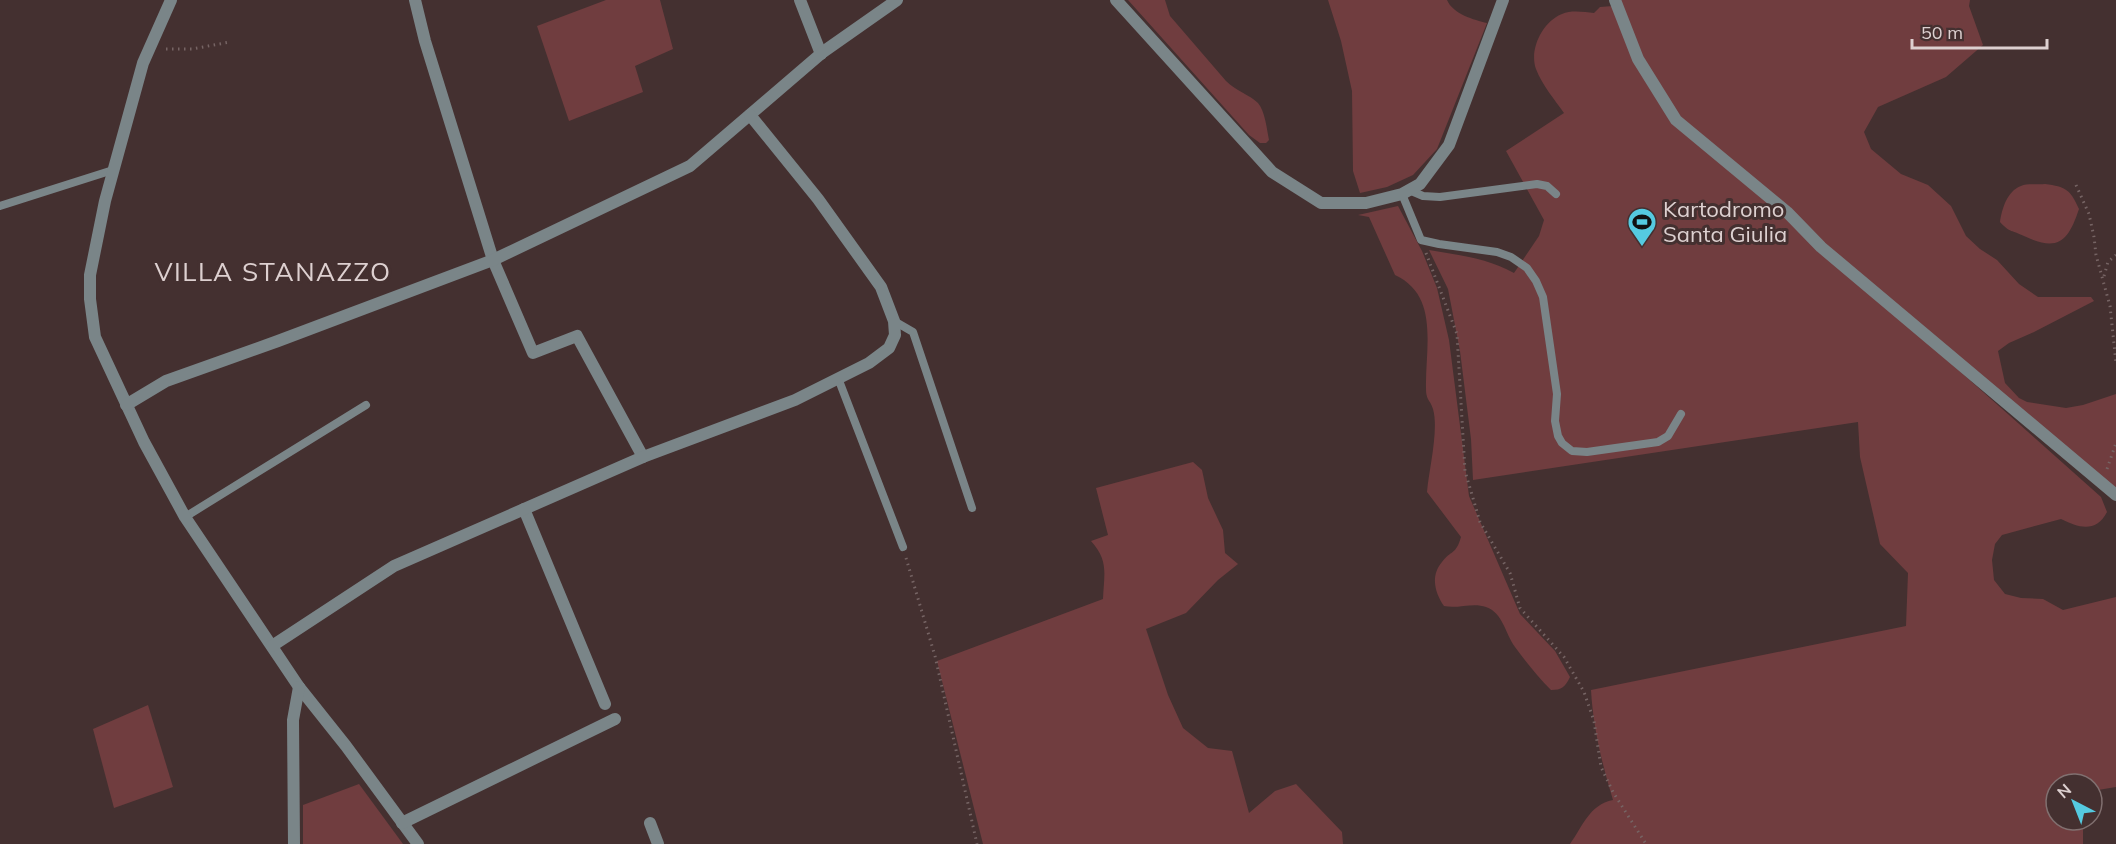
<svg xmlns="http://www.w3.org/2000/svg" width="2116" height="844" font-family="Mulish,sans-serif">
  <rect width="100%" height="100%" fill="#443030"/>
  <g fill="#703d3f">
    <polygon points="606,0 660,0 673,49 635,66 643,92 569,121 537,26"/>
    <path d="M 1128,0 L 1165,0 L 1170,16 L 1226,81 C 1236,91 1250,95 1258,103 C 1265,111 1267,130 1269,140 L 1266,143 L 1260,143 L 1249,135 Z"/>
    <path d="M 1328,0 L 1447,0 C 1453,14 1474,20 1487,23 L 1437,149 L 1413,175 L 1387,187 L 1360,193 L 1353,171 L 1352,91 L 1341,41 Z"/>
    <polygon points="1617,0 1970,0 1969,6 1983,45 1946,77 1878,107 1864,132 1871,149 1901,174 1928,185 1951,206 1966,236 1980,249 1997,260 2019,284 2038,297 2091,297 2094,301 2034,332 2009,343 1998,351 2005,383 2019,398 2027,402 2066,408 2083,405 2116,394 2116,489 1679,122 1640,57"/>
    <path d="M 1613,6 L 1673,121 L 1783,214 L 2101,497 L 2107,512 C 2096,533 2079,528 2061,519 L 2002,535 L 1995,544 L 1992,560 L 1994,580 L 2005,594 L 2021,598 L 2043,599 L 2063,610 L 2116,597 L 2116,787 L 2092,791 L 2092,784 L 2056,784 L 2056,820 L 2083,820 L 2083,844 L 1570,844 C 1583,826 1589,805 1613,800 C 1602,764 1593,727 1591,690 L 1906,626 L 1908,573 L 1880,544 L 1860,457 L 1858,422 L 1473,480 L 1471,439 L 1460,351 L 1448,289 L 1429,250 C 1459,255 1487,258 1514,273 L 1539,236 L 1544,220 L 1506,151 L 1564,113 C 1555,100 1542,85 1536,69 C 1529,50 1542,22 1562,14 C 1571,10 1584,12 1594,13 L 1600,7 Z"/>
    <path d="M 2045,184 C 2066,187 2070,189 2079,209 C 2068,242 2058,252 2024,236 C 2012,230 2010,233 2000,222 C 2002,209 2007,191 2021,186 C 2027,183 2038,185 2045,184 Z"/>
    <path d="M 1398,206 L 1422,251 L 1437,288 L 1449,340 L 1469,496 L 1520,614 L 1555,651 L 1570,677 C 1565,687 1562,690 1551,690 C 1538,677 1526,662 1515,647 C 1505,633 1503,613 1486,607 C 1473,602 1458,609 1444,606 C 1435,593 1430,576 1442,562 C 1451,550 1456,555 1461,537 L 1427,492 C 1429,469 1439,430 1433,409 C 1430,399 1426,401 1426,388 C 1425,348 1440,296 1395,275 L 1369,217 L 1358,215 Z"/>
    <path d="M 1193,462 L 1202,470 L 1208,498 L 1223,530 L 1225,553 L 1238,564 L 1218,580 L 1186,613 L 1146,629 L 1168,695 L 1183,728 L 1208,748 L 1232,751 L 1249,813 L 1275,791 L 1296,784 L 1342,832 L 1343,844 L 983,844 L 937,661 L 1103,599 C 1104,574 1109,561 1091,541 L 1108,535 L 1096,488 Z"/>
    <polygon points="148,705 173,787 114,808 93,729"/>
    <polygon points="359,784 403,844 303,844 303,805"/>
  </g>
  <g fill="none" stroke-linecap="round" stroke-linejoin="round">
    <g stroke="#766464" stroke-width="3" stroke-dasharray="1.5 4.5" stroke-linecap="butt">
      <polyline points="166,49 192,49 230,42"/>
      <polyline points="2076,185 2089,214 2094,237 2096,255 2110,306 2116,363"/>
      <polyline points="1426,253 1457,334 1465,471 1480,522 1510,573 1520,608 1564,657 1584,692 1594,721 1601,767 1613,792 1646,844"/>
      <polyline points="2104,276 2108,262 2116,255"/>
      <polyline points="2107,469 2116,443"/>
      <polyline points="906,558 935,656 977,844"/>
    </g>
    <g stroke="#7a8588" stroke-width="8">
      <polyline points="1409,190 1423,196 1440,197 1537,184 1547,186 1556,194"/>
      <polyline points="1402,194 1421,240 1439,244 1497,252 1511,257 1527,268 1536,281 1543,297 1557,394 1555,421 1558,436 1562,443 1572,451 1587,452 1658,442 1668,436 1681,414"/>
      <polyline points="0,206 113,170"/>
      <polyline points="894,321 913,332 972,508"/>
      <polyline points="838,378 903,547"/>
      <polyline points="185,517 366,405"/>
    </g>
    <g stroke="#7a8588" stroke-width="12">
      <polyline points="171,0 143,63 105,201 90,275 90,299 95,337 144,442 185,517 299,687 346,746 418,844"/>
      <polyline points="415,0 425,41 493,260 533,353 577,336 643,457"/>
      <polyline points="800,0 821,54"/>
      <polyline points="1116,0 1272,172 1321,203 1366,203 1402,194 1420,184 1449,145 1503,0"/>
      <polyline points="1615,0 1638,59 1676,120 1787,212 1821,247 2116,495"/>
      <polyline points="126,405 166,381 278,341 493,260 690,166 823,52 897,0"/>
      <polyline points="524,509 605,704"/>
      <polyline points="272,646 394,566 643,457 795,400 869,363 889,348 895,335 894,321 881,287 818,199 750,115"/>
      <polyline points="402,823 615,719"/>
      <polyline points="650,823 658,844"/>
      <polyline points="294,844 293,720 299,687"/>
    </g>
  </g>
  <defs>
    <g id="stadium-pin" transform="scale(1.5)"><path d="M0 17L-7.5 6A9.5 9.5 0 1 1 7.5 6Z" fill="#55cae0" stroke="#443030"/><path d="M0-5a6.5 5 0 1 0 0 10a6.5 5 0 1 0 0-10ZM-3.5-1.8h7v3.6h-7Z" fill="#111"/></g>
  </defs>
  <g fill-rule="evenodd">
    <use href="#stadium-pin" x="1642" y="222"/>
  </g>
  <g text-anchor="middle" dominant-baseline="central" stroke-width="6" stroke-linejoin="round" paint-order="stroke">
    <g font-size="22" fill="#ddd0d0" stroke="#443030" text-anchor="start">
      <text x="1663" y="209">Kartodromo<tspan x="1663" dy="25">Santa Giulia</tspan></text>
    </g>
    <g font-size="26" letter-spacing="1.5" fill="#ddd0d0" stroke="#443030">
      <text x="273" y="271">VILLA STANAZZO</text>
    </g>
  </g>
  <g transform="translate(2074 802) rotate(318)"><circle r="28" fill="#443030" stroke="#817070" stroke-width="1.5"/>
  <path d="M0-4.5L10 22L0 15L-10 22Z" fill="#55cae0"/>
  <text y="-9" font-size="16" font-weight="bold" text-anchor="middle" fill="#ddd0d0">N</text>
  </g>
  <path d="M1912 39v9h135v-9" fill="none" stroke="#ddd0d0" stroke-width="3"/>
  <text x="1921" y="39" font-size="18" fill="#ddd0d0" stroke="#443030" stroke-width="4.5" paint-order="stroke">50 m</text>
</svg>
